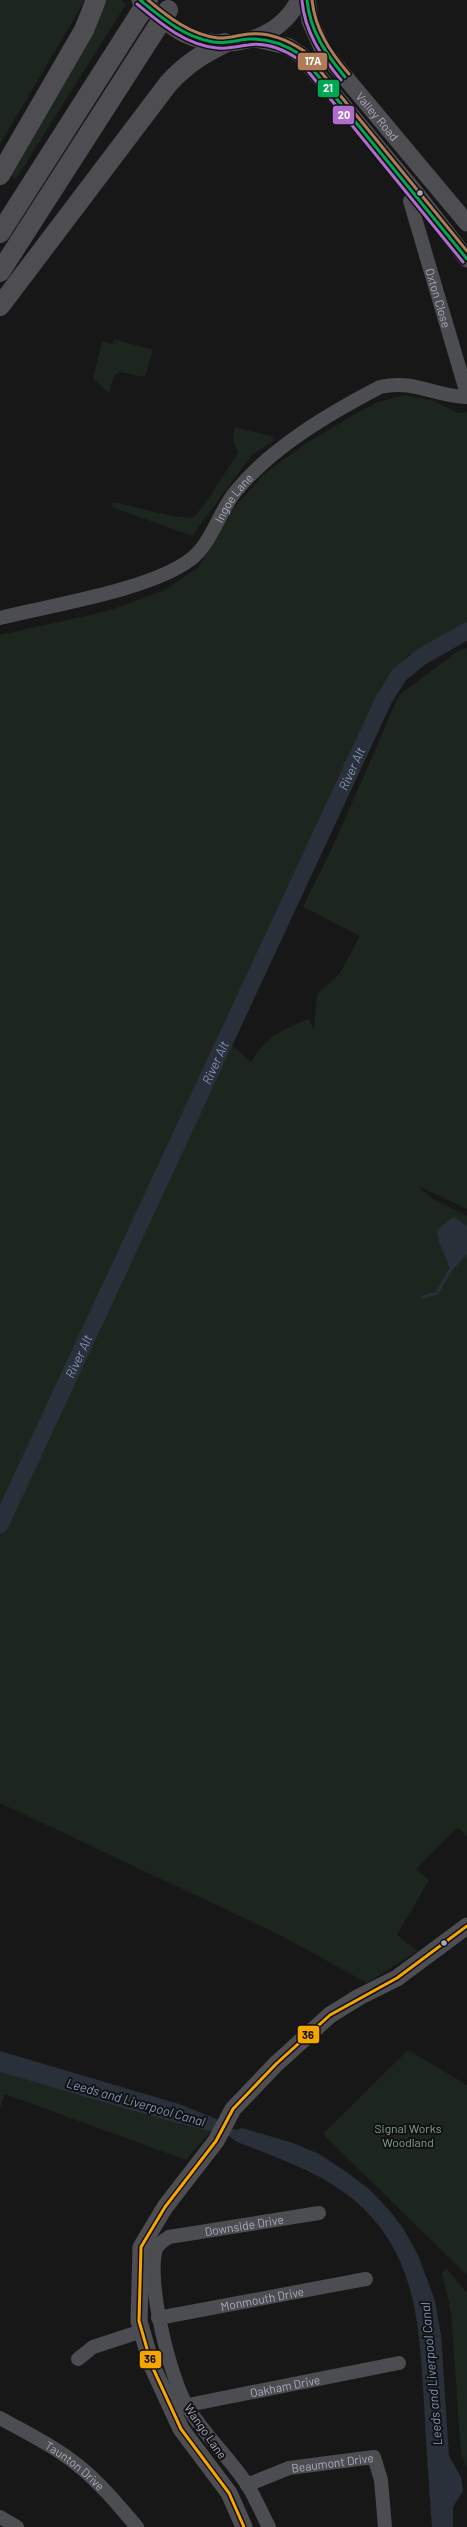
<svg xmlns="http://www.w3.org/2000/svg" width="467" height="2527" font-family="Barlow,sans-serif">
  <rect width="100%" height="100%" fill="#171718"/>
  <g fill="#1d251f">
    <polygon points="0,0 85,0 0,144"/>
    <polygon points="107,0 121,0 126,4 16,179 8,174"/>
    <polygon points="114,339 153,350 145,377 120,372 114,376 109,393 93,379 102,341 112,344"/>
    <path d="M 404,395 L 434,401 L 458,413 L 467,412 L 467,624 L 407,656 L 381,686 L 219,1034 L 251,1062 C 265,1038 283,1029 308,1019 L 314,1029 L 317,994 L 340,973 L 360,936 L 303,907 L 334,844 L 399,695 L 458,651 L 467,648 L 467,1209 L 418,1186 L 430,1197 L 467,1216 L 467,1836 L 458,1827 L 416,1869 L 429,1880 L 397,1935 L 417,1951 L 367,1983 L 278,1934 L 0,1803 L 0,635 L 108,611 L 165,590 L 199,567 L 223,520 L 264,474 L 305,444 L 355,414 L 378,402 Z"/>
    <polygon points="235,427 271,436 274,440 252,455 192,536 112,507 113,502 172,516 192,518 202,508 238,453 233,439"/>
    <polygon points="408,2050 467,2085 467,2275 323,2134"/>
    <polygon points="0,2072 154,2117 211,2131 186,2160 5,2094 0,2109"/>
    <polygon points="447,2269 467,2293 467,2468 461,2454 451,2312 442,2272"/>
  </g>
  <g fill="#2a303a">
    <polygon points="453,1217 467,1226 467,1255 451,1271 439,1242 437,1230"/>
    <path d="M 0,2051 L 179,2104 L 217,2119 L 218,2123 L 236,2130 L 242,2128 L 293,2143 L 319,2154 L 348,2173 L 370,2190 L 389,2210 L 403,2228 L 418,2255 L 435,2301 L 441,2335 L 449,2456 L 461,2477 L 463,2491 L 453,2507 L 453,2527 L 432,2527 C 429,2486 426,2445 424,2403 C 419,2326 418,2254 353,2199 C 320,2172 276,2157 237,2142 L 229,2136 L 154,2117 L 0,2072 Z"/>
  </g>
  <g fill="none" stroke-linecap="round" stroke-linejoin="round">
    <polyline stroke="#2a303a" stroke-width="3" points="423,1297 437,1293 451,1269"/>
    <path stroke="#2a303a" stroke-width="17" id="s1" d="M 0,1525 L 384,699 L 399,675 L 421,657 L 467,631"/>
    <g stroke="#4b4d51" stroke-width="14">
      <path id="s2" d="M 410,201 L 467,394"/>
      <path id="s3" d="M 0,618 C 51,605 151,590 191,559 C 212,543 219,511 236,491 C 272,447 330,413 380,387 C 415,379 435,397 467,397"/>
      <path id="s4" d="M 158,2318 L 366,2279"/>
      <polyline points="78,2359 93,2347 142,2331"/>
      <path id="s5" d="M 178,2407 L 399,2363"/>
      <path id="s6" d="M 0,2418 C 27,2433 56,2447 80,2467 C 101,2484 119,2506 137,2527"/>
      <path id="s7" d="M 247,2485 L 289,2468 L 374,2457 L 381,2480 L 385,2527"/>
      <polyline points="0,2517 17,2527"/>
      <path id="s8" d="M 269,2527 C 262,2514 256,2499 248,2486 C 231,2459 204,2435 187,2406 C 170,2378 146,2281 156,2249 C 159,2243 164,2240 169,2237 L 319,2213"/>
    </g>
    <g stroke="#4e4e52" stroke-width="17">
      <path d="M 140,0 C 154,11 168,26 184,34 C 225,53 277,42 299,0"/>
      <path id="s9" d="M 307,0 L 310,21 L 324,52 L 467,223"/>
      <polyline points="255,39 287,46 301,55 418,196 467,259"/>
      <polyline points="244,2527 229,2493 181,2429 152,2366 139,2321 141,2247 165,2207 216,2141 233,2109 276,2064 330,2015 359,1997 397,1978 467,1926"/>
    </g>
    <g stroke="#4e4e52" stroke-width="20">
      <polyline points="0,175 84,30 96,0"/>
      <polyline points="0,233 139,15"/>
      <polyline points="0,272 156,29"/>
      <path d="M 0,306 L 168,84 C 185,65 202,54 225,43"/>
    </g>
    <g stroke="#4e4e52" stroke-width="20">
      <polyline points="139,15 148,0"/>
      <polyline points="156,29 168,10"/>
    </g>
    <g stroke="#121114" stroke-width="6">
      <polyline id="bus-1" points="244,2527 229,2493 181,2429 152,2366 139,2321 141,2247 165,2207 216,2141 233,2109 276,2064 330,2015 397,1978 467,1926"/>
    </g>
    <g stroke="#121114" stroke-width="6">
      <g id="bus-2">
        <path d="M 140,0 C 162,18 184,37 213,42 C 226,44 237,40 249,39 C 268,38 286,45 301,55 L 467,259"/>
        <path d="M 307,0 C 310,31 326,54 345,77"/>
      </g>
    </g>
    <g stroke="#121114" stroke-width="6">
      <g id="bus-3">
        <path d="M 302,1 C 305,32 321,56 341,80"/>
        <path d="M 137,4 C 160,23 185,45 217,48 C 228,49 238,46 248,45 C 266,42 283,49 298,59 L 463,262"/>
      </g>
    </g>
    <g stroke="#121114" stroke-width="6">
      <g id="bus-4">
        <path d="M 148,0 C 168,17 191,35 218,38 C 228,39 238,35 249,34 C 269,32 288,40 304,51 L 467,251"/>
        <path d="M 312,0 C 315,29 330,52 349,74"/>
      </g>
    </g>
    <use href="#bus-1" stroke="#f7a600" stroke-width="3"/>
    <use href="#bus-2" stroke="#00a651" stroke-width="3"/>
    <use href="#bus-3" stroke="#b06ccc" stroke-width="3"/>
    <use href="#bus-4" stroke="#b07c57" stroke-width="3"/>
  </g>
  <g fill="#a8abb9" stroke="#121114" stroke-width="1.5">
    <circle cx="420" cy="193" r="3.5"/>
    <circle cx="444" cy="1943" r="3.5"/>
  </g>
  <g text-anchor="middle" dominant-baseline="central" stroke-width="4" stroke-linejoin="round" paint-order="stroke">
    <g font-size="12" fill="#a8abb9" stroke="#121114">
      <text stroke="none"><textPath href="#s9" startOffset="139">Valley Road</textPath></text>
      <text stroke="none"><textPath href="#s2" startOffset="101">Oxton Close</textPath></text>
      <text stroke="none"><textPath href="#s3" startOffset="276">Ingoe Lane</textPath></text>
      <text stroke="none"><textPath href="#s8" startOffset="403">Downside Drive</textPath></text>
      <text stroke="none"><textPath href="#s4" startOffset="106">Monmouth Drive</textPath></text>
      <text stroke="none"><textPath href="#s5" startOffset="109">Oakham Drive</textPath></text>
      <text transform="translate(206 2431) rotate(55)">Wango Lane</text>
      <text stroke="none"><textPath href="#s6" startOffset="89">Taunton Drive</textPath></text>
      <text stroke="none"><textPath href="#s7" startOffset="89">Beaumont Drive</textPath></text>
    </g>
    <g font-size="12" fill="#7fa486" stroke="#121114">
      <text x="408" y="2128">Signal Works<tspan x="408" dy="14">Woodland</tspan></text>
    </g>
    <g font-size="13" font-style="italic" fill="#7f94b4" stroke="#121114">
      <text stroke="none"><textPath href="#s1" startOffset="834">River Alt</textPath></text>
      <text stroke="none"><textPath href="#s1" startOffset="510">River Alt</textPath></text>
      <text stroke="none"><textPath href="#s1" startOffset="186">River Alt</textPath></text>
      <text transform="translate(136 2102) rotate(16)">Leeds and Liverpool Canal</text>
      <text transform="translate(431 2374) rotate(-95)">Leeds and Liverpool Canal</text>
    </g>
  </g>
  <g stroke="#121114" stroke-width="1.5">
    <rect x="297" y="52" width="31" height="19" rx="4" fill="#b07c57"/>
    <rect x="317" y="79" width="23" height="19" rx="4" fill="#00a651"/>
    <rect x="332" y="105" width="23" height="20" rx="4" fill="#b06ccc"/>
    <rect x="297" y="2025" width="23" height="19" rx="4" fill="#f7a600"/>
    <rect x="139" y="2350" width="23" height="19" rx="4" fill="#f7a600"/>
  </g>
  <g font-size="11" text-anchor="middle" font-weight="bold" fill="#fff">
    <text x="313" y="65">17A</text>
    <text x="328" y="92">21</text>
    <text x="344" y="119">20</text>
  </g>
  <g font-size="11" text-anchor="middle" font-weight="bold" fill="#111">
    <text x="308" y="2039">36</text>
    <text x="150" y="2363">36</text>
  </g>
</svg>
